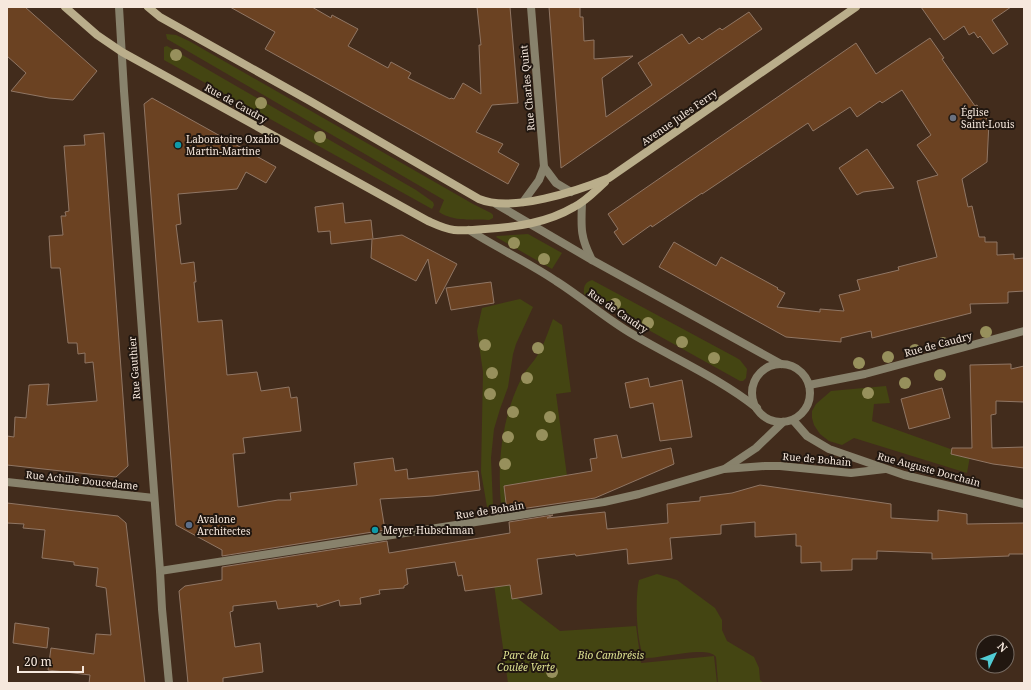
<svg xmlns="http://www.w3.org/2000/svg" width="1031" height="690" font-family="'Noto Serif',serif">
  <rect width="100%" height="100%" fill="#422c1c"/>
  <g fill="#444512">
    <path d="M 166,34 L 176,35 L 189,41 L 473,204 L 491,213 L 493,215 L 493,218 L 489,220 C 472,219 454,222 439,212 L 444,200 L 167,39 Z"/>
    <polygon points="167,46 416,190 433,202 434,205 432,209 164,60 164,47"/>
    <polygon points="528,234 562,253 552,269 496,237 497,236"/>
    <path d="M 592,280 L 735,357 L 740,360 L 747,369 L 746,378 L 743,381 L 740,381 L 584,294 C 583,287 585,282 592,280 Z"/>
    <polygon points="520,299 533,307 516,344 513,354 508,387 500,409 494,429 491,458 493,506 487,507 481,472 483,372 477,331 482,308"/>
    <path d="M 553,319 L 562,325 L 571,392 L 556,394 L 567,476 L 504,486 L 506,504 L 501,505 C 497,461 502,418 521,379 C 525,370 532,364 537,356 C 544,345 548,332 553,319 Z"/>
    <polygon points="886,386 890,403 874,404 872,421 970,456 967,473 854,438 842,445 829,441 820,434 814,425 812,418 812,411 816,404 831,391"/>
    <polygon points="490,556 509,580 512,598 517,598 560,631 636,626 641,663 714,656 717,683 508,683"/>
    <path d="M 657,574 L 677,580 L 715,608 L 722,620 L 722,630 L 727,641 L 754,657 L 759,668 L 760,680 L 764,683 L 718,683 L 716,657 C 707,645 661,659 645,658 C 636,645 635,596 639,580 Z"/>
  </g>
  <g fill="#6b4222" stroke="#907664">
    <polygon points="7,7 25,7 97,71 73,100 49,98 11,91 26,73 7,56"/>
    <polygon points="230,7 312,7 331,18 332,15 358,29 348,46 388,68 391,62 411,73 408,78 450,99 451,98 454,99 463,83 481,94 479,45 481,45 477,7 510,7 518,103 492,105 476,132 503,144 498,152 519,164 508,184 265,49 275,32"/>
    <polygon points="549,7 580,7 580,17 583,17 584,41 594,40 594,59 633,56 602,78 606,117 652,85 638,63 682,34 689,44 699,37 702,40 720,28 722,30 749,12 762,29 561,168"/>
    <polygon points="921,7 1011,7 992,20 1008,44 993,54 980,36 978,38 974,32 969,35 964,26 944,40"/>
    <polygon points="930,38 944,58 942,59 975,106 977,105 989,122 987,162 962,179 968,207 972,206 979,237 985,237 985,242 997,242 997,255 1014,254 1014,259 1024,258 1024,291 1008,292 1008,303 970,304 971,313 872,338 871,331 841,338 841,342 786,337 659,267 674,242 716,266 721,257 778,288 777,289 785,293 777,307 820,312 820,309 844,311 839,295 860,290 857,280 899,270 898,267 937,257 917,181 938,175 917,145 931,135 902,90 882,103 880,101 857,117 850,107 813,131 808,123 702,194 702,193 652,227 651,225 623,245 614,232 618,229 608,214 856,43 876,74"/>
    <polygon points="152,98 276,167 266,183 246,172 237,189 178,194 181,224 176,225 181,264 194,262 196,282 194,282 198,322 222,320 227,375 257,372 261,391 289,387 291,398 297,397 301,431 243,438 245,453 233,454 238,507 278,500 291,500 290,493 357,485 354,463 393,458 395,471 407,469 408,479 478,471 480,490 433,496 380,499 385,530 222,556 222,550 176,525 144,104"/>
    <polygon points="104,133 128,466 116,477 7,465 7,436 14,437 15,417 26,418 29,385 49,384 47,405 97,401 93,362 85,363 85,353 78,354 77,343 68,343 60,268 51,268 49,236 63,235 61,216 66,216 65,212 69,211 64,146 85,145 84,135"/>
    <polygon points="867,149 894,188 863,192 857,195 839,168"/>
    <polygon points="343,203 345,223 371,220 373,239 402,235 457,264 436,304 428,259 416,281 371,258 372,239 331,244 330,231 318,232 315,207"/>
    <polygon points="491,282 494,303 451,310 446,288"/>
    <polygon points="1011,364 1011,369 1024,366 1024,402 996,401 996,414 991,415 992,448 1024,447 1024,468 993,464 951,454 952,448 972,448 970,365"/>
    <polygon points="648,378 650,387 682,380 692,437 660,441 653,403 630,408 625,383"/>
    <polygon points="942,388 950,418 909,429 901,399"/>
    <polygon points="617,435 622,458 671,448 674,464 595,498 507,511 504,486 592,471 590,459 597,458 594,439"/>
    <polygon points="760,485 891,504 891,518 938,521 938,510 967,514 967,524 1024,523 1024,554 1009,554 1009,556 932,559 932,553 877,551 877,559 852,559 852,570 821,571 821,562 801,563 801,546 796,546 796,534 755,537 755,522 721,525 721,534 670,538 672,559 628,564 627,549 576,556 575,554 537,559 542,594 512,599 510,585 465,591 462,575 458,576 455,562 406,569 408,584 404,586 404,588 379,590 380,594 360,598 361,604 340,606 339,600 317,607 317,604 278,609 276,601 233,606 233,611 230,612 235,647 260,643 263,672 223,678 223,683 188,683 179,591 185,586 222,580 222,567 387,541 389,553 510,533 509,522 553,515 547,518 605,512 607,529 668,523 667,504 700,501 700,497 732,493"/>
    <polygon points="7,503 118,516 126,523 145,683 89,683 90,675 48,670 51,648 94,654 96,634 111,635 106,588 96,586 98,568 74,565 74,562 42,558 45,530 23,528 24,524 7,523"/>
    <polygon points="15,623 49,628 47,648 13,643"/>
  </g>
  <g fill="none" stroke-linecap="round" stroke-linejoin="round">
    <g stroke="#88826c" stroke-width="8">
      <polyline points="119,7 124,91 160,571 162,609 169,683"/>
      <polyline points="544,167 556,183 571,192"/>
      <polyline points="523,202 539,180 544,167 531,7"/>
      <path d="M 582,203 C 581,227 580,237 592,260"/>
      <polyline points="496,204 592,260 781,364"/>
      <path d="M 469,230 C 497,248 528,262 556,281 C 583,298 606,319 634,335 C 675,359 719,378 757,408"/>
      <circle cx="781" cy="393" r="29"/>
      <polyline points="809,385 865,374 1024,331"/>
      <polyline points="793,420 807,436 829,449 904,475 1024,504"/>
      <polyline points="726,468 756,448 783,422"/>
      <polyline points="7,482 154,498"/>
      <polyline points="160,571 604,502 639,494 724,469 765,466 780,466 851,473 885,469"/>
    </g>
    <g stroke="#baae8b" stroke-width="8">
      <path d="M 65,7 L 97,35 L 122,52 L 428,221 C 437,225 445,229 454,230 C 465,231 475,230 485,229 C 516,227 547,223 574,207 C 586,201 595,191 605,182"/>
      <path d="M 148,7 L 160,17 L 310,101 L 479,199 C 512,213 577,191 609,178 L 856,7"/>
    </g>
  </g>
  <g fill="#97905c">
    <circle cx="176" cy="55" r="6"/>
    <circle cx="261" cy="103" r="6"/>
    <circle cx="320" cy="137" r="6"/>
    <circle cx="514" cy="243" r="6"/>
    <circle cx="544" cy="259" r="6"/>
    <circle cx="615" cy="304" r="6"/>
    <circle cx="648" cy="323" r="6"/>
    <circle cx="986" cy="332" r="6"/>
    <circle cx="682" cy="342" r="6"/>
    <circle cx="943" cy="343" r="6"/>
    <circle cx="485" cy="345" r="6"/>
    <circle cx="538" cy="348" r="6"/>
    <circle cx="915" cy="350" r="6"/>
    <circle cx="888" cy="357" r="6"/>
    <circle cx="714" cy="358" r="6"/>
    <circle cx="859" cy="363" r="6"/>
    <circle cx="492" cy="373" r="6"/>
    <circle cx="940" cy="375" r="6"/>
    <circle cx="527" cy="378" r="6"/>
    <circle cx="905" cy="383" r="6"/>
    <circle cx="868" cy="393" r="6"/>
    <circle cx="490" cy="394" r="6"/>
    <circle cx="513" cy="412" r="6"/>
    <circle cx="550" cy="417" r="6"/>
    <circle cx="542" cy="435" r="6"/>
    <circle cx="508" cy="437" r="6"/>
    <circle cx="505" cy="464" r="6"/>
    <circle cx="552" cy="672" r="6"/>
  </g>
  <circle fill="#6b7280" stroke="#211710" stroke-width="1.5" cx="953" cy="118" r="4"/>
  <g fill="#0f9aa8" stroke="#211710" stroke-width="1.5">
    <circle cx="178" cy="145" r="4"/>
    <circle cx="375" cy="530" r="4"/>
  </g>
  <circle fill="#5c6f8a" stroke="#211710" stroke-width="1.5" cx="189" cy="525" r="4"/>
  <g text-anchor="middle" dominant-baseline="central" stroke-width="4" stroke-linejoin="round" paint-order="stroke">
    <g font-size="10" fill="#f6e8dd" stroke="#211710">
      <text transform="translate(527 88) rotate(-95)">Rue Charles Quint</text>
      <text transform="translate(236 103) rotate(29)">Rue de Caudry</text>
      <text transform="translate(679 117) rotate(-35)">Avenue Jules Ferry</text>
      <text transform="translate(618 311) rotate(34)">Rue de Caudry</text>
      <text transform="translate(938 344) rotate(-15)">Rue de Caudry</text>
      <text transform="translate(134 368) rotate(-94)">Rue Gauthier</text>
      <text transform="translate(817 459) rotate(5)">Rue de Bohain</text>
      <text transform="translate(929 469) rotate(15)">Rue Auguste Dorchain</text>
      <text transform="translate(82 480) rotate(6)">Rue Achille Doucedame</text>
      <text transform="translate(490 510) rotate(-9)">Rue de Bohain</text>
    </g>
    <g font-size="10" fill="#f6e8dd" stroke="#211710" text-anchor="start">
      <text x="961" y="112">Église<tspan x="961" dy="12">Saint-Louis</tspan></text>
      <text x="186" y="139">Laboratoire Oxabio<tspan x="186" dy="12">Martin-Martine</tspan></text>
      <text x="197" y="519">Avalone<tspan x="197" dy="12">Architectes</tspan></text>
      <text x="383" y="530">Meyer Hubschman</text>
    </g>
    <g font-size="10" font-style="italic" fill="#dde190" stroke="#211710">
      <text x="526" y="655">Parc de la<tspan x="526" dy="12">Coulée Verte</tspan></text>
      <text x="611" y="655">Bio Cambrésis</text>
    </g>
  </g>
  <rect width="1031" height="690" fill="none" stroke="#f6e8dd" stroke-width="16"/>
  <g transform="translate(995 654) rotate(47)"><circle r="19" fill="#211710" stroke="#766b62"/>
  <path d="M0-3L7 15L0 10L-7 15Z" fill="#51ccd4"/>
  <text y="-6" font-size="11" font-weight="bold" text-anchor="middle" fill="#f6e8dd">N</text>
  </g>
  <path d="M18 666v6h65v-6" fill="none" stroke="#f6e8dd" stroke-width="2"/>
  <text x="24" y="666" font-size="12" fill="#f6e8dd" stroke="#211710" stroke-width="3" paint-order="stroke">20 m</text>
</svg>
